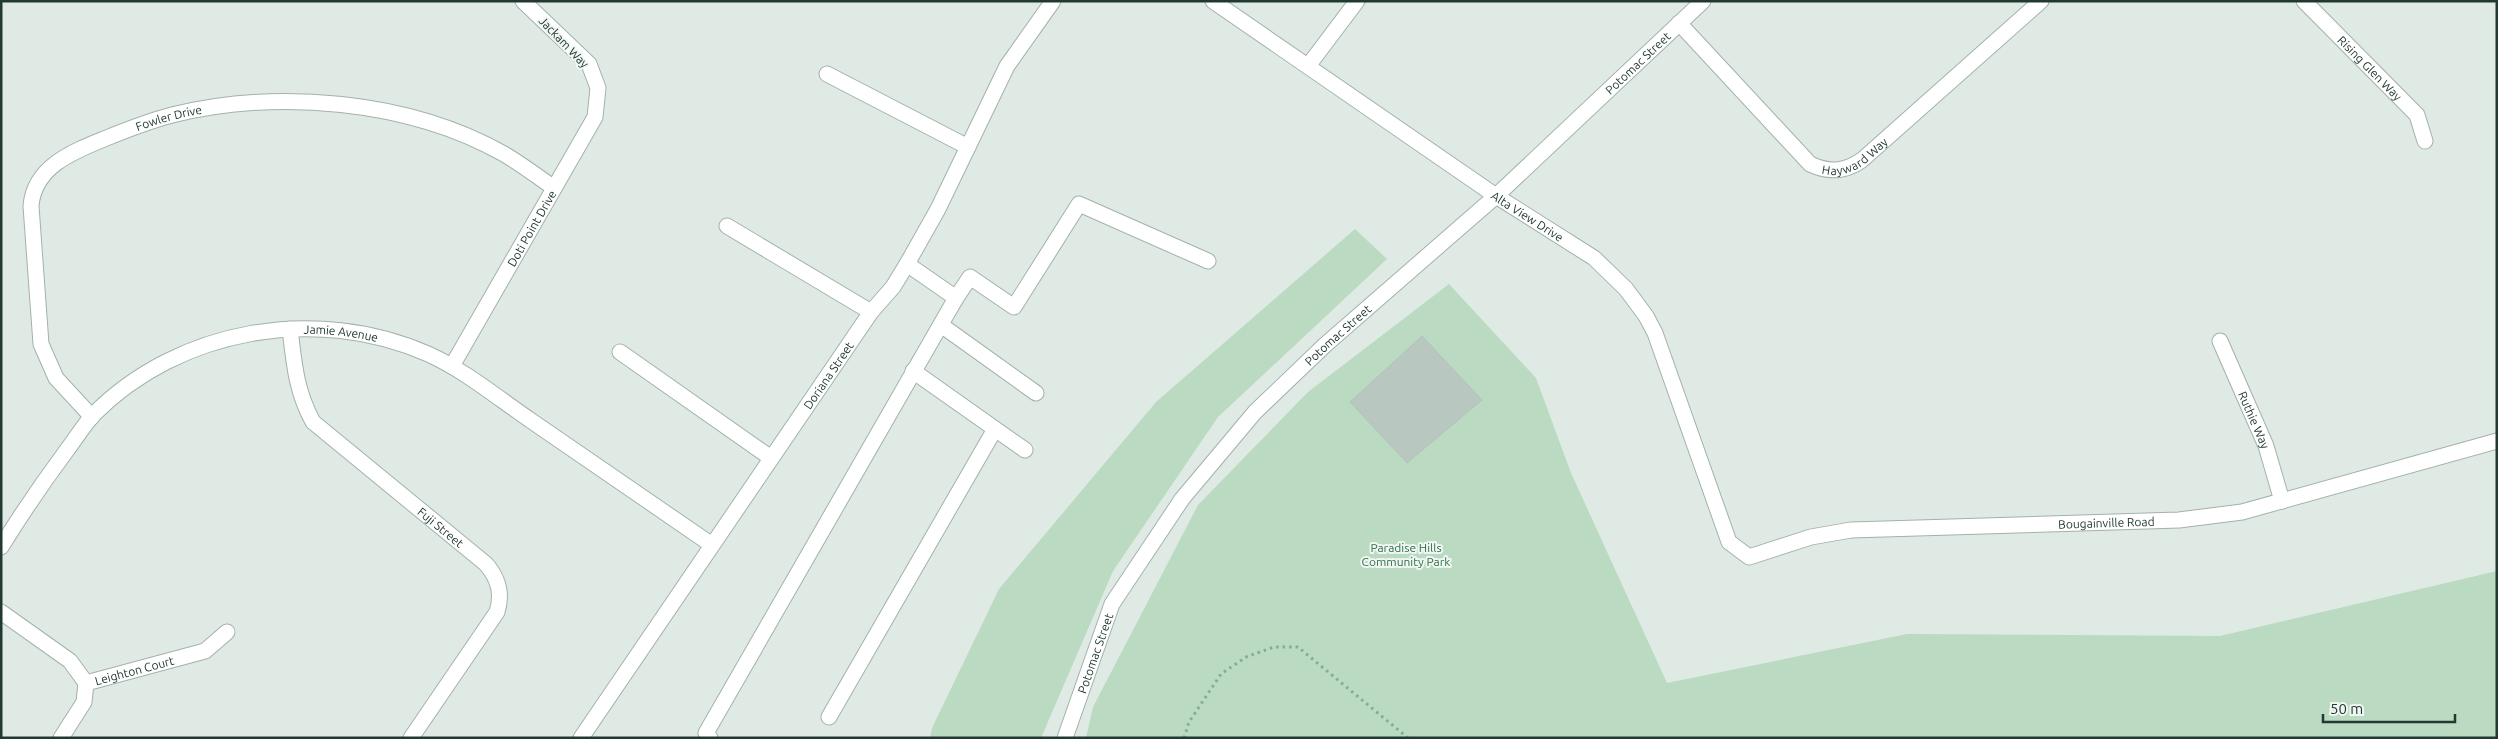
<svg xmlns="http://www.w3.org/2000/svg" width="2498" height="739" font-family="Ubuntu,sans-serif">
  <rect width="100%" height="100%" fill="#e0eae5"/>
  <g fill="#badac2">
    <polygon points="1355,229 1387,259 1218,417 1113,571 1041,738 930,738 932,728 999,589 1156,402"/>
    <polygon points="1449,284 1536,378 1571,473 1667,683 1907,634 2220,636 2497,571 2497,738 1086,738 1093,707 1198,505 1308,392"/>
  </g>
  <polygon fill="#b9c7c1" stroke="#b3c3bc" points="1422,336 1482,400 1407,463 1350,402"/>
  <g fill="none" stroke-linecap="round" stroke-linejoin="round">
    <g stroke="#a3b1ac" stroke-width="17">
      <g id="minor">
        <path id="s1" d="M 1213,1 L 1496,196 L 1594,258 L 1626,289 L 1646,316 L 1655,333 L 1729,542 L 1749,557 L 1811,537 L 1851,530 L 2179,520 L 2242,512 L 2497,441"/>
        <path id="s2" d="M 2304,1 L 2417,115 L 2425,141"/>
        <path id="s3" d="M 1679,23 L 1810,164 C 1829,173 1845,172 1862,160 L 2041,1"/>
        <polyline points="1308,66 1357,1"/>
        <polyline points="827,74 968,147"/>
        <polyline points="727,226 871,312"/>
        <polyline points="907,264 956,298 970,277 1014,307 1079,204 1208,261"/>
        <polyline points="941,325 1036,393"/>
        <path id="s4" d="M 290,329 C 294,363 296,391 313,422 L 486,564 C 498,578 503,593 497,612 L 411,738"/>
        <path id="s5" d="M 2220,341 L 2266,446 L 2282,501"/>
        <polyline points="620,352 771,458"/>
        <path id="s6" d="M 452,366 L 595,117 L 598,88 L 589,64 L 523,1"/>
        <polyline points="913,371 1025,450"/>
        <path id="s7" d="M 92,417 L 56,378 L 41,344 L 31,206 C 34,167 72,152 104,139 C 126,130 149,121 172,115 C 277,89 408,100 504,154 C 521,164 537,176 554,188"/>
        <path id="s8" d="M 1,547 C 22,513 44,481 67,450 C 76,438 84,425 93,415 C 179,328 317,305 428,354 C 466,371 499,399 533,422 C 593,463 653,504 712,545"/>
        <polyline points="1,612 70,661 86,683"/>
        <path id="s9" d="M 86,683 L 205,651 L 227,632"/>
        <polyline points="829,717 995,429"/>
        <polyline points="61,738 84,702 86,683"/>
        <path id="s10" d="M 581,738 L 871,312 L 893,287 L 907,264 L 938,209 L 1007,66 L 1053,1"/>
        <polyline points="710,738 706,733 956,298"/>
        <path id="s11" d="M 1065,738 L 1112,604 L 1182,499 L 1255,412 L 1325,345 L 1496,196 L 1703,1"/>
      </g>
    </g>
    <polyline stroke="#83ab9e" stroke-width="3" stroke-dasharray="2.5 4" stroke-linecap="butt" points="1184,738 1189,722 1221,674 1246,657 1274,647 1298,647 1408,738"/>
    <use href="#minor" stroke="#fff" stroke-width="15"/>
  </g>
  <g text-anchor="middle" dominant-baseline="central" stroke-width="4" stroke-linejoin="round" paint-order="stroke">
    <g font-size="12" fill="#223932" stroke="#f0f7f3">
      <text transform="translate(564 42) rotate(46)">Jackam Way</text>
      <text stroke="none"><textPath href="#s11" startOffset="900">Potomac Street</textPath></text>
      <text stroke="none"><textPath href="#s2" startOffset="94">Rising Glen Way</textPath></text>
      <text stroke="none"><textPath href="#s7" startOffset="402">Fowler Drive</textPath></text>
      <text stroke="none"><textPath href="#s3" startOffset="242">Hayward Way</textPath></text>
      <text stroke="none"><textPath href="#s1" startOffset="381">Alta View Drive</textPath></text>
      <text stroke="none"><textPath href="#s6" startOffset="159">Doti Point Drive</textPath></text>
      <text stroke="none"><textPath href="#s8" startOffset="432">Jamie Avenue</textPath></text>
      <text stroke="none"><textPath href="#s11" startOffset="495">Potomac Street</textPath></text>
      <text stroke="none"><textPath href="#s10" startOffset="439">Doriana Street</textPath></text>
      <text stroke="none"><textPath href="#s5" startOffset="86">Ruthie Way</textPath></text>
      <text stroke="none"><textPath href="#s1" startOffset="1165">Bougainville Road</textPath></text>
      <text stroke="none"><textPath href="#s4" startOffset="262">Fuji Street</textPath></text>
      <text stroke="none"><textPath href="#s11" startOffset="90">Potomac Street</textPath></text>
      <text stroke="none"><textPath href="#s9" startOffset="50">Leighton Court</textPath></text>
    </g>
    <g font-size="12" fill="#2f6d46" stroke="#f0f7f3">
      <text x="1406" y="547">Paradise Hills<tspan x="1406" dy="14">Community Park</tspan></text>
    </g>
  </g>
  <rect width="2498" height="739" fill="none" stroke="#223932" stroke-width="5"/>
  <path d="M2323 714v8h132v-8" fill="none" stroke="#223932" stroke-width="2.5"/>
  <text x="2330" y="714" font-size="15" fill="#223932" stroke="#f0f7f3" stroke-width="4" paint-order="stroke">50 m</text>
</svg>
